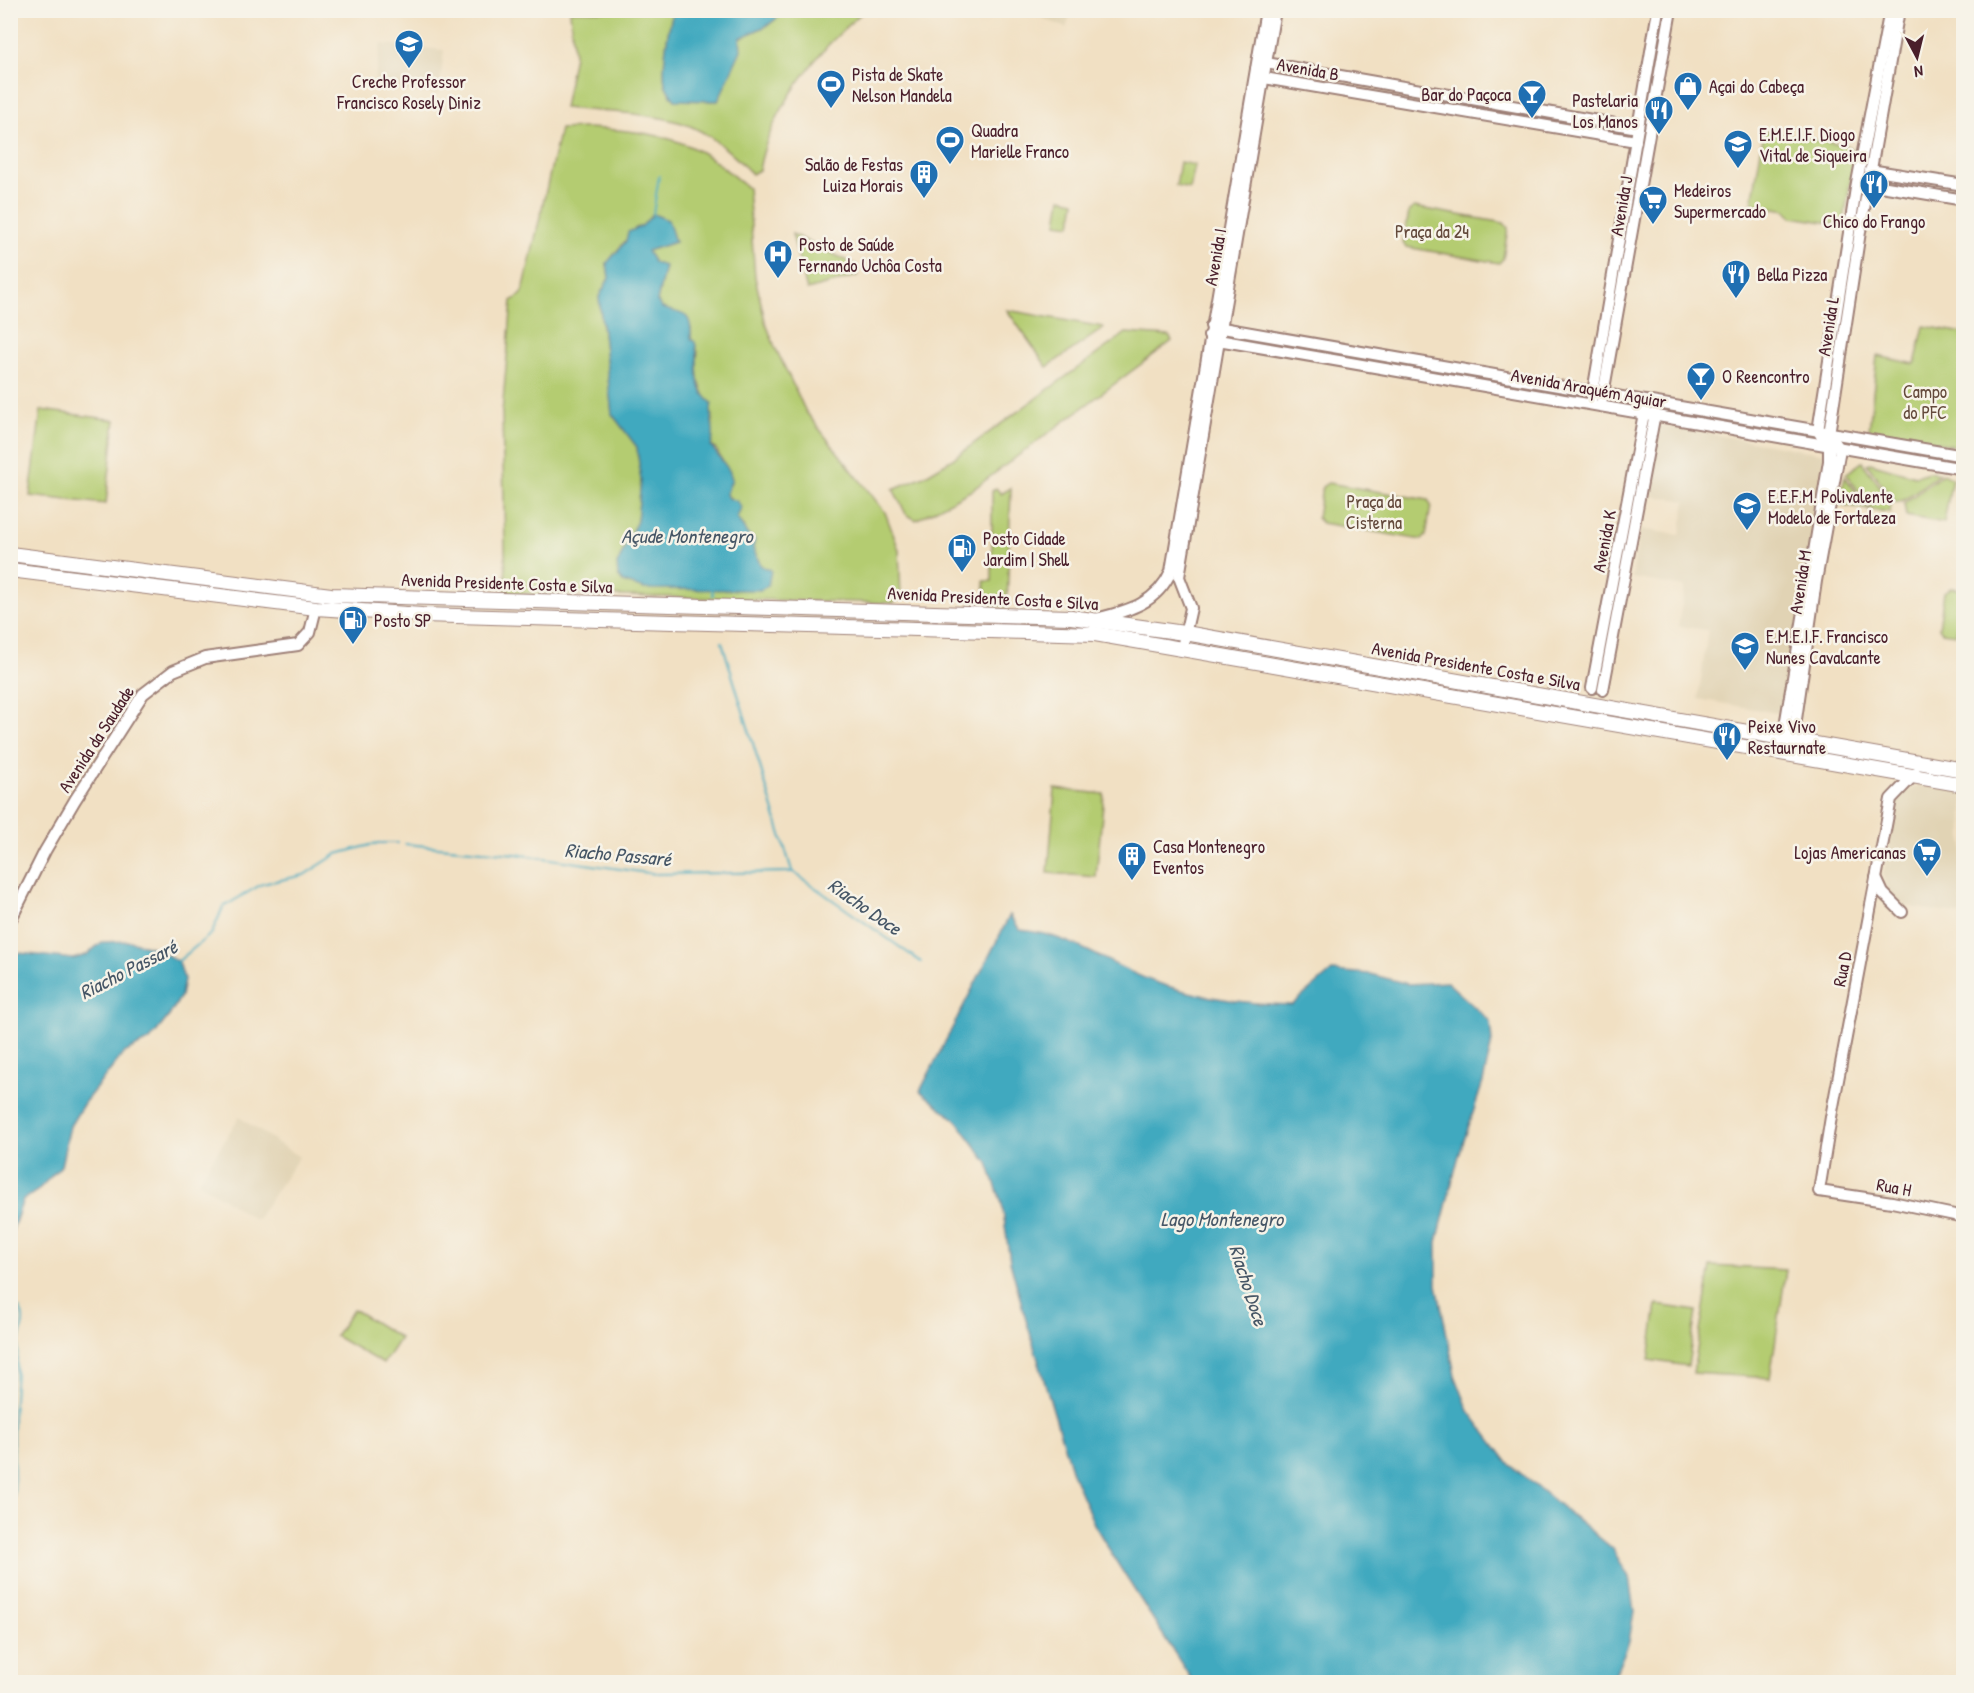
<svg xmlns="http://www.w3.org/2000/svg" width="1974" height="1693" font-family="'Patrick Hand',sans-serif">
  <rect width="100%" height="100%" fill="#f7f3e8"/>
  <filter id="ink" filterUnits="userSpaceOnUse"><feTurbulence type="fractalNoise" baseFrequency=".0167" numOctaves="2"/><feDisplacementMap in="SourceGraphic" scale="12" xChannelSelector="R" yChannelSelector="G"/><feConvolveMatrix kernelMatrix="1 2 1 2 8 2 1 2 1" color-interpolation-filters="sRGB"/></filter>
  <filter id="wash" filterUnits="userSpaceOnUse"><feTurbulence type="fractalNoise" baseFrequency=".008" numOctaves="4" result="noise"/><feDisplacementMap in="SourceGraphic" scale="24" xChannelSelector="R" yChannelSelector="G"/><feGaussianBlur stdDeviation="1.35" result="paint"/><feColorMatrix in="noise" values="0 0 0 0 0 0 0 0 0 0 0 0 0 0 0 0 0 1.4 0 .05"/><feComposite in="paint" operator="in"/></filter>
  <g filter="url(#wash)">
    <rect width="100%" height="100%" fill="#f1e0c3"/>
    <g fill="#e1d3b4">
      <polygon points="1026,11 1062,11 1071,14 1066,28"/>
      <polygon points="381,44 444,50 439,94 373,89"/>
      <polygon points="1659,425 1825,454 1795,645 1780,711 1777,713 1698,699 1708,630 1678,626 1685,587 1632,578 1640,529 1680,535 1686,501 1646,495"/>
      <polygon points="1922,785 1963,792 1963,915 1905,906 1888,892 1883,876 1896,802 1908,789"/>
      <polygon points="239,1117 299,1157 258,1218 254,1219 198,1182"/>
    </g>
    <g fill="#b4cc71" stroke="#7f764e" stroke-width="1.5" fill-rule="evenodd">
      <path d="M 570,11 L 674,11 C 668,25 662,67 665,83 C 667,90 671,95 675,100 L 718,101 L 740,38 L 768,25 L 786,11 L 864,11 C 819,48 769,112 759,170 L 752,174 C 733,154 710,132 682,123 C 645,112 602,112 564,108 L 574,55 Z"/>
      <path d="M 585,128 C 623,130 665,132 699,151 C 717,160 732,176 748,188 L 755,277 L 765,321 L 775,347 L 806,412 L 885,512 L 899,550 L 901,598 L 893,603 L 506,593 L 502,413 L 512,301 L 521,295 L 524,287 L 560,129 ZM 653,214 L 668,220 L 675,242 L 647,251 L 654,263 L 665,267 L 657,301 L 662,308 L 686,317 L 691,328 L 691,339 L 698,352 L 695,371 L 713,417 L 711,446 L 716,449 L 732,479 L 726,494 L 741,509 L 736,518 L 743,526 L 761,566 L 636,586 L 623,582 L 617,565 L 637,521 L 641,481 L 637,447 L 612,414 L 599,297 L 609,278 L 607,263 L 636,228 L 642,226 Z"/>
      <polygon points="1764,131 1848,146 1855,153 1843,225 1792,217 1786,210 1752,204"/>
      <polygon points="1180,162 1195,165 1190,189 1176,186"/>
      <polygon points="1061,198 1075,201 1071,225 1057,223"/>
      <polygon points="1414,207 1504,223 1508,228 1503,259 1499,263 1406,247 1403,243 1409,212"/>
      <polygon points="792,234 856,265 857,276 807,290"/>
      <polygon points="1007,310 1103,327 1104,328 1047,367"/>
      <polygon points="1924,326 1963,333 1963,447 1869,431 1877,356 1915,364"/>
      <polygon points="1126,333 1169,336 1172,341 972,490 916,520 906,514 893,489 924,476 951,460"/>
      <polygon points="41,410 115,420 106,504 30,496"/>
      <polygon points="1862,462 1891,501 1890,512 1872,510 1846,474"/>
      <polygon points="1870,463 1915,476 1929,472 1939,474 1904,500 1895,502 1867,464"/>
      <polygon points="1943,474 1952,479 1944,523 1906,516 1904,503"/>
      <polygon points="1845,477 1869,509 1869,510 1840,504 1839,500"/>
      <polygon points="1328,483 1428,500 1431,505 1426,536 1422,540 1322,523 1317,518 1322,487"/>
      <polygon points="996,488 1001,494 1011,488 1007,607 991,605 986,596 984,581 992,581 992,491"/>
      <polygon points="1951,588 1963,590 1956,634 1942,632 1939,628 1944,592"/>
      <polygon points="1055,789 1104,794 1096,877 1048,873"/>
      <polygon points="1711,1266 1786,1270 1770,1378 1693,1373"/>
      <polygon points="1657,1305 1696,1311 1688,1366 1649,1360"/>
      <polygon points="353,1309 400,1338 383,1364 335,1336"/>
    </g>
    <g fill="#3fa9bf" stroke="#446475" stroke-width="1.5">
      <path d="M 674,11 L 674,10 L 786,11 L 768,25 L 740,38 L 741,50 L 718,101 L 675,100 C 671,95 667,90 665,83 C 662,67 668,26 674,11 Z"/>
      <path d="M 653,214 L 668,220 L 675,242 L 647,251 L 654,263 L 665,266 L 657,301 L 662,308 C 683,315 692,310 691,339 L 695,342 C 701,363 690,386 712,403 C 708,417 717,430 711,446 L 729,470 L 732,479 L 726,494 L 728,498 C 735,500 739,501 741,508 L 737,518 L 747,534 L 755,540 L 753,548 L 761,566 L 771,570 L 768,586 L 760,590 L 644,589 L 623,582 L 618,576 L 617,565 L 637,521 L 641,481 L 637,447 L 612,414 L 599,297 L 609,278 L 607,263 L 626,241 L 628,232 L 642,226 Z"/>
      <path d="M 1010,915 L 1020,930 C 1067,933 1109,965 1152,981 C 1196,997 1246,1004 1292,1005 L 1332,971 L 1370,974 L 1408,984 L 1447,982 L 1490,1021 L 1492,1042 L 1483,1082 L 1458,1159 L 1437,1242 L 1437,1285 L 1455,1375 L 1469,1411 L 1508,1463 L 1612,1548 L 1629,1577 L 1634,1611 L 1629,1642 L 1614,1677 L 1609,1682 L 1193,1682 L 1116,1561 L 1094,1524 L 1072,1473 L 1024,1313 L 1010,1261 L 1002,1204 L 988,1163 L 957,1121 L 920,1091 Z"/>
      <polygon points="130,941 157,949 179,962 184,979 181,996 169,1016 150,1040 124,1053 84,1103 70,1126 61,1166 37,1191 23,1200 11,1234 11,952 73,959 86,955 102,942"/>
    </g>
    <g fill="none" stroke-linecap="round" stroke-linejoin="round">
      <g stroke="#3fa9bf" stroke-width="2">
        <polyline points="653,214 659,176"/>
        <polyline points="712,588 713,595"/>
        <polyline points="722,642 792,871"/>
        <polyline points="405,844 516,854 655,874 793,872"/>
        <polyline points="793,872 921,962"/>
        <polyline points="10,947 17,953"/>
        <polyline points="176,963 212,933 223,907 262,884 304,875 337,854 378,843 398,843"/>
        <path d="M 14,1497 C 15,1471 12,1444 13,1417 C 14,1394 16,1370 18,1347 C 19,1333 28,1320 19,1308"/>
        <polyline points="10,1519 12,1515"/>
      </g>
    </g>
  </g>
  <g filter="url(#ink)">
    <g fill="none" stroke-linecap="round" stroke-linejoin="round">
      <g stroke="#9e8077" stroke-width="14">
        <g id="minor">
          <polyline points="1636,141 1264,78 1256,69 1266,63 1638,128"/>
          <polyline points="1870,170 1964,185"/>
          <polyline points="1869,184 1964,200"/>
          <polyline points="1211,326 1964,456"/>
          <polyline points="1209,336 1218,340 1964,469"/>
          <polyline points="1592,398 1658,10"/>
          <polyline points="1602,400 1671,10"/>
          <path d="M 1096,619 C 1127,611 1157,604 1171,571 L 1266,10"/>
          <polyline points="1182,648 1191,608 1179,577 1275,10"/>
          <polyline points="1592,688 1645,408"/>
          <polyline points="1603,690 1655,413"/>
          <polyline points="1783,738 1829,461 1829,448 1818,431 1856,188 1890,10"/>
          <polyline points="1793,740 1816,581 1840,449 1829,434 1860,232 1899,10"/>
          <polyline points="1916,773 1891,799 1831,1117 1819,1191 1892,1202 1964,1217"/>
          <polyline points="1876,878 1883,893 1902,912"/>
          <polyline points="10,921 45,851 75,800 143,694 173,671 205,658 298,645 310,632 316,608"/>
        </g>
      </g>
      <g stroke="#9e8077" stroke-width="16">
        <g id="major">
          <polyline points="10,554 331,595 1071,617 1191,634 1964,770"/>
          <polyline points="10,570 316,608 422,615 1095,634 1964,785"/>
        </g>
      </g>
      <use href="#minor" stroke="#fff" stroke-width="10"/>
      <use href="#major" stroke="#fff" stroke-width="14"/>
    </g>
  </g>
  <defs>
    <g id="school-pin" transform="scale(1.5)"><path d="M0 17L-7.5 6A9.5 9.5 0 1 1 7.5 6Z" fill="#1f6fb2" stroke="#f7f3e8"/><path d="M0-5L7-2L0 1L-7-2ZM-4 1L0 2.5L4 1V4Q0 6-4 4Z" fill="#fff"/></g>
    <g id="stadium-pin" transform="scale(1.5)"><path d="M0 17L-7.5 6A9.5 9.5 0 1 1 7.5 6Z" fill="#1f6fb2" stroke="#f7f3e8"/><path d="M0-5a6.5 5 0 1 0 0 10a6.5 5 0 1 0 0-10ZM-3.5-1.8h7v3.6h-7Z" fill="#fff"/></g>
    <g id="shop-pin" transform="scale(1.5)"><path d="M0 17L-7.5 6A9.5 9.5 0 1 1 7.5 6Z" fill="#1f6fb2" stroke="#f7f3e8"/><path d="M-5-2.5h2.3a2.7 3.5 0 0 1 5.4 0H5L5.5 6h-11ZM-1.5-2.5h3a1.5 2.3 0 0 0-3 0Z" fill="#fff"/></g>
    <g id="bar-pin" transform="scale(1.5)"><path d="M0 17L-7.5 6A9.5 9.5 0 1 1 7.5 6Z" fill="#1f6fb2" stroke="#f7f3e8"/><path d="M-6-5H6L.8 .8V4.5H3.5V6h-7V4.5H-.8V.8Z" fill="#fff"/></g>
    <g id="restaurant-pin" transform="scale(1.5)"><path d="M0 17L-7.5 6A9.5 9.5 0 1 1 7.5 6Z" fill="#1f6fb2" stroke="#f7f3e8"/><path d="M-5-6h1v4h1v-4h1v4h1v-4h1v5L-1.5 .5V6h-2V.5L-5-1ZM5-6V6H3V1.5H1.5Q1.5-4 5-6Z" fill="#fff"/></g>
    <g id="building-pin" transform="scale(1.5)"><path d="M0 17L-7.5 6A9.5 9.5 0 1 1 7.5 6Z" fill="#1f6fb2" stroke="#f7f3e8"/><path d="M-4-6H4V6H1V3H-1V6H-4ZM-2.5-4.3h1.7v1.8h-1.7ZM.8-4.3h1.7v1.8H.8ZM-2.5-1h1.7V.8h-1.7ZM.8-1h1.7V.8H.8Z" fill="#fff"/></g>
    <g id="supermarket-pin" transform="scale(1.5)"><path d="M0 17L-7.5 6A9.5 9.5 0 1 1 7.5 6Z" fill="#1f6fb2" stroke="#f7f3e8"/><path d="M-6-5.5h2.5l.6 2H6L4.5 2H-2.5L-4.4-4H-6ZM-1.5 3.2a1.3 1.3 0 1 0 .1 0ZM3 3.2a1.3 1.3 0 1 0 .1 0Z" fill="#fff"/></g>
    <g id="hospital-pin" transform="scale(1.5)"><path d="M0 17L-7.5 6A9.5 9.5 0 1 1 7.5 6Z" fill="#1f6fb2" stroke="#f7f3e8"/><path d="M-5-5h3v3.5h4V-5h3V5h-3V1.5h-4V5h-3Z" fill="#fff"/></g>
    <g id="fuel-pin" transform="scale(1.5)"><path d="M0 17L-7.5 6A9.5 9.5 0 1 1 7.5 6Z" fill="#1f6fb2" stroke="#f7f3e8"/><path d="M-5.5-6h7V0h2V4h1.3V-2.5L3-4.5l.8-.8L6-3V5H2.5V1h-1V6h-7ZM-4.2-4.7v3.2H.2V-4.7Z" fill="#fff"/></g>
  </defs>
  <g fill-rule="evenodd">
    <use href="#school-pin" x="409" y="44"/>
    <use href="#stadium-pin" x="831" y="84"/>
    <use href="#shop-pin" x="1688" y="86"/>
    <use href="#bar-pin" x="1532" y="94"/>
    <use href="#restaurant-pin" x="1659" y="110"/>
    <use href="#stadium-pin" x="950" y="140"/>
    <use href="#school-pin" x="1738" y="144"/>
    <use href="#building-pin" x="924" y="174"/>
    <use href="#restaurant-pin" x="1874" y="184"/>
    <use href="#supermarket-pin" x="1653" y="200"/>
    <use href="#hospital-pin" x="778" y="254"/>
    <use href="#restaurant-pin" x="1736" y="274"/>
    <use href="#bar-pin" x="1701" y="376"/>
    <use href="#school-pin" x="1747" y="506"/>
    <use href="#fuel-pin" x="962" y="548"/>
    <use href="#fuel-pin" x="353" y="620"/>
    <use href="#school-pin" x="1745" y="646"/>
    <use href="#restaurant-pin" x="1727" y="736"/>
    <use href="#supermarket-pin" x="1927" y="852"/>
    <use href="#building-pin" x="1132" y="856"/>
  </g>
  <g text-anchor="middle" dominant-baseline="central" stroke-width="5" stroke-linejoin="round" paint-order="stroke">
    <g font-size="18" fill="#4a1f2b" stroke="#f7f3e8">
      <text transform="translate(1308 69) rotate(10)">Avenida B</text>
      <text transform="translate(1621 206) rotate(-80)">Avenida J</text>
      <text transform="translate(1215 257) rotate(-80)">Avenida I</text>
      <text transform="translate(1828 326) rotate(-81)">Avenida L</text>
      <text transform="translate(1589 388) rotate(10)">Avenida Araquém Aguiar</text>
      <text transform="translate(1604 541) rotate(-79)">Avenida K</text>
      <text transform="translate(1800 582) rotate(-81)">Avenida M</text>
      <text transform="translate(507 583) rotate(2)">Avenida Presidente Costa e Silva</text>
      <text transform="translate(993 598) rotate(3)">Avenida Presidente Costa e Silva</text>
      <text transform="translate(1476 666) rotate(10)">Avenida Presidente Costa e Silva</text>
      <text transform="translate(96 739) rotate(-57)">Avenida da Saudade</text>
      <text transform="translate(1842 969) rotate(-79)">Rua D</text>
      <text transform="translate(1894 1187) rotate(10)">Rua H</text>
    </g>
    <g font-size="18" fill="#4a1f2b" stroke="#f7f3e8" text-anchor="start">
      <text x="852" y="74">Pista de Skate<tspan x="852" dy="21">Nelson Mandela</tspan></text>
      <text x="409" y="81" text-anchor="middle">Creche Professor<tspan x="409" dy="21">Francisco Rosely Diniz</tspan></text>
      <text x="1709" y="86">Açai do Cabeça</text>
      <text x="1511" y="94" text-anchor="end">Bar do Paçoca</text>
      <text x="1638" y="100" text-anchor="end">Pastelaria<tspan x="1638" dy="21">Los Manos</tspan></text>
      <text x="971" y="130">Quadra<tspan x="971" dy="21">Marielle Franco</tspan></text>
      <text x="1759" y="134">E.M.E.I.F. Diogo<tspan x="1759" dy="21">Vital de Siqueira</tspan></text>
      <text x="903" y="164" text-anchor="end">Salão de Festas<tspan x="903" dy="21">Luiza Morais</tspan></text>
      <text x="1674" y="190">Medeiros<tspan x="1674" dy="21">Supermercado</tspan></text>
      <text x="1874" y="221" text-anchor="middle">Chico do Frango</text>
      <text x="799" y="244">Posto de Saúde<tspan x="799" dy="21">Fernando Uchôa Costa</tspan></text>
      <text x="1757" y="274">Bella Pizza</text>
      <text x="1722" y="376">O Reencontro</text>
      <text x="1768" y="496">E.E.F.M. Polivalente<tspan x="1768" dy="21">Modelo de Fortaleza</tspan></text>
      <text x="983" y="538">Posto Cidade<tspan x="983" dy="21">Jardim | Shell</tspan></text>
      <text x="374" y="620">Posto SP</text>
      <text x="1766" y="636">E.M.E.I.F. Francisco<tspan x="1766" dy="21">Nunes Cavalcante</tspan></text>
      <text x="1748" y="726">Peixe Vivo<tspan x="1748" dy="21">Restaurnate</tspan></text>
      <text x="1153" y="846">Casa Montenegro<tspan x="1153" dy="21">Eventos</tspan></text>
      <text x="1906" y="852" text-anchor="end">Lojas Americanas</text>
    </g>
    <g font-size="18" fill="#644a3c" stroke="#f7f3e8">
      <text x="1432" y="231">Praça da 24</text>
      <text x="1925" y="391">Campo<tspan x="1925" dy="21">do PFC</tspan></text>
      <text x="1374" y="501">Praça da<tspan x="1374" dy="21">Cisterna</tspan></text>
    </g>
    <g font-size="20" font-style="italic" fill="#465666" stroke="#f7f3e8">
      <text x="687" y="535">Açude Montenegro</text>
      <text transform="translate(618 854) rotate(5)">Riacho Passaré</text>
      <text transform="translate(865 906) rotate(35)">Riacho Doce</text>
      <text transform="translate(128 969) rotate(-27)">Riacho Passaré</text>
      <text x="1222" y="1218">Lago Montenegro</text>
      <text transform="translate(1249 1285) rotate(72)">Riacho Doce</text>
    </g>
  </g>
  <rect width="1974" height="1693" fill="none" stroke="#f7f3e8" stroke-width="36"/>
  <g transform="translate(1917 57) rotate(173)" stroke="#f7f3e8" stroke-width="4.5" paint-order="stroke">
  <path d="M0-4.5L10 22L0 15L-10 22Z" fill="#4a1f2b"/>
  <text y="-9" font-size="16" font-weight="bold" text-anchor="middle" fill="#4a1f2b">N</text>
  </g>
</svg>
